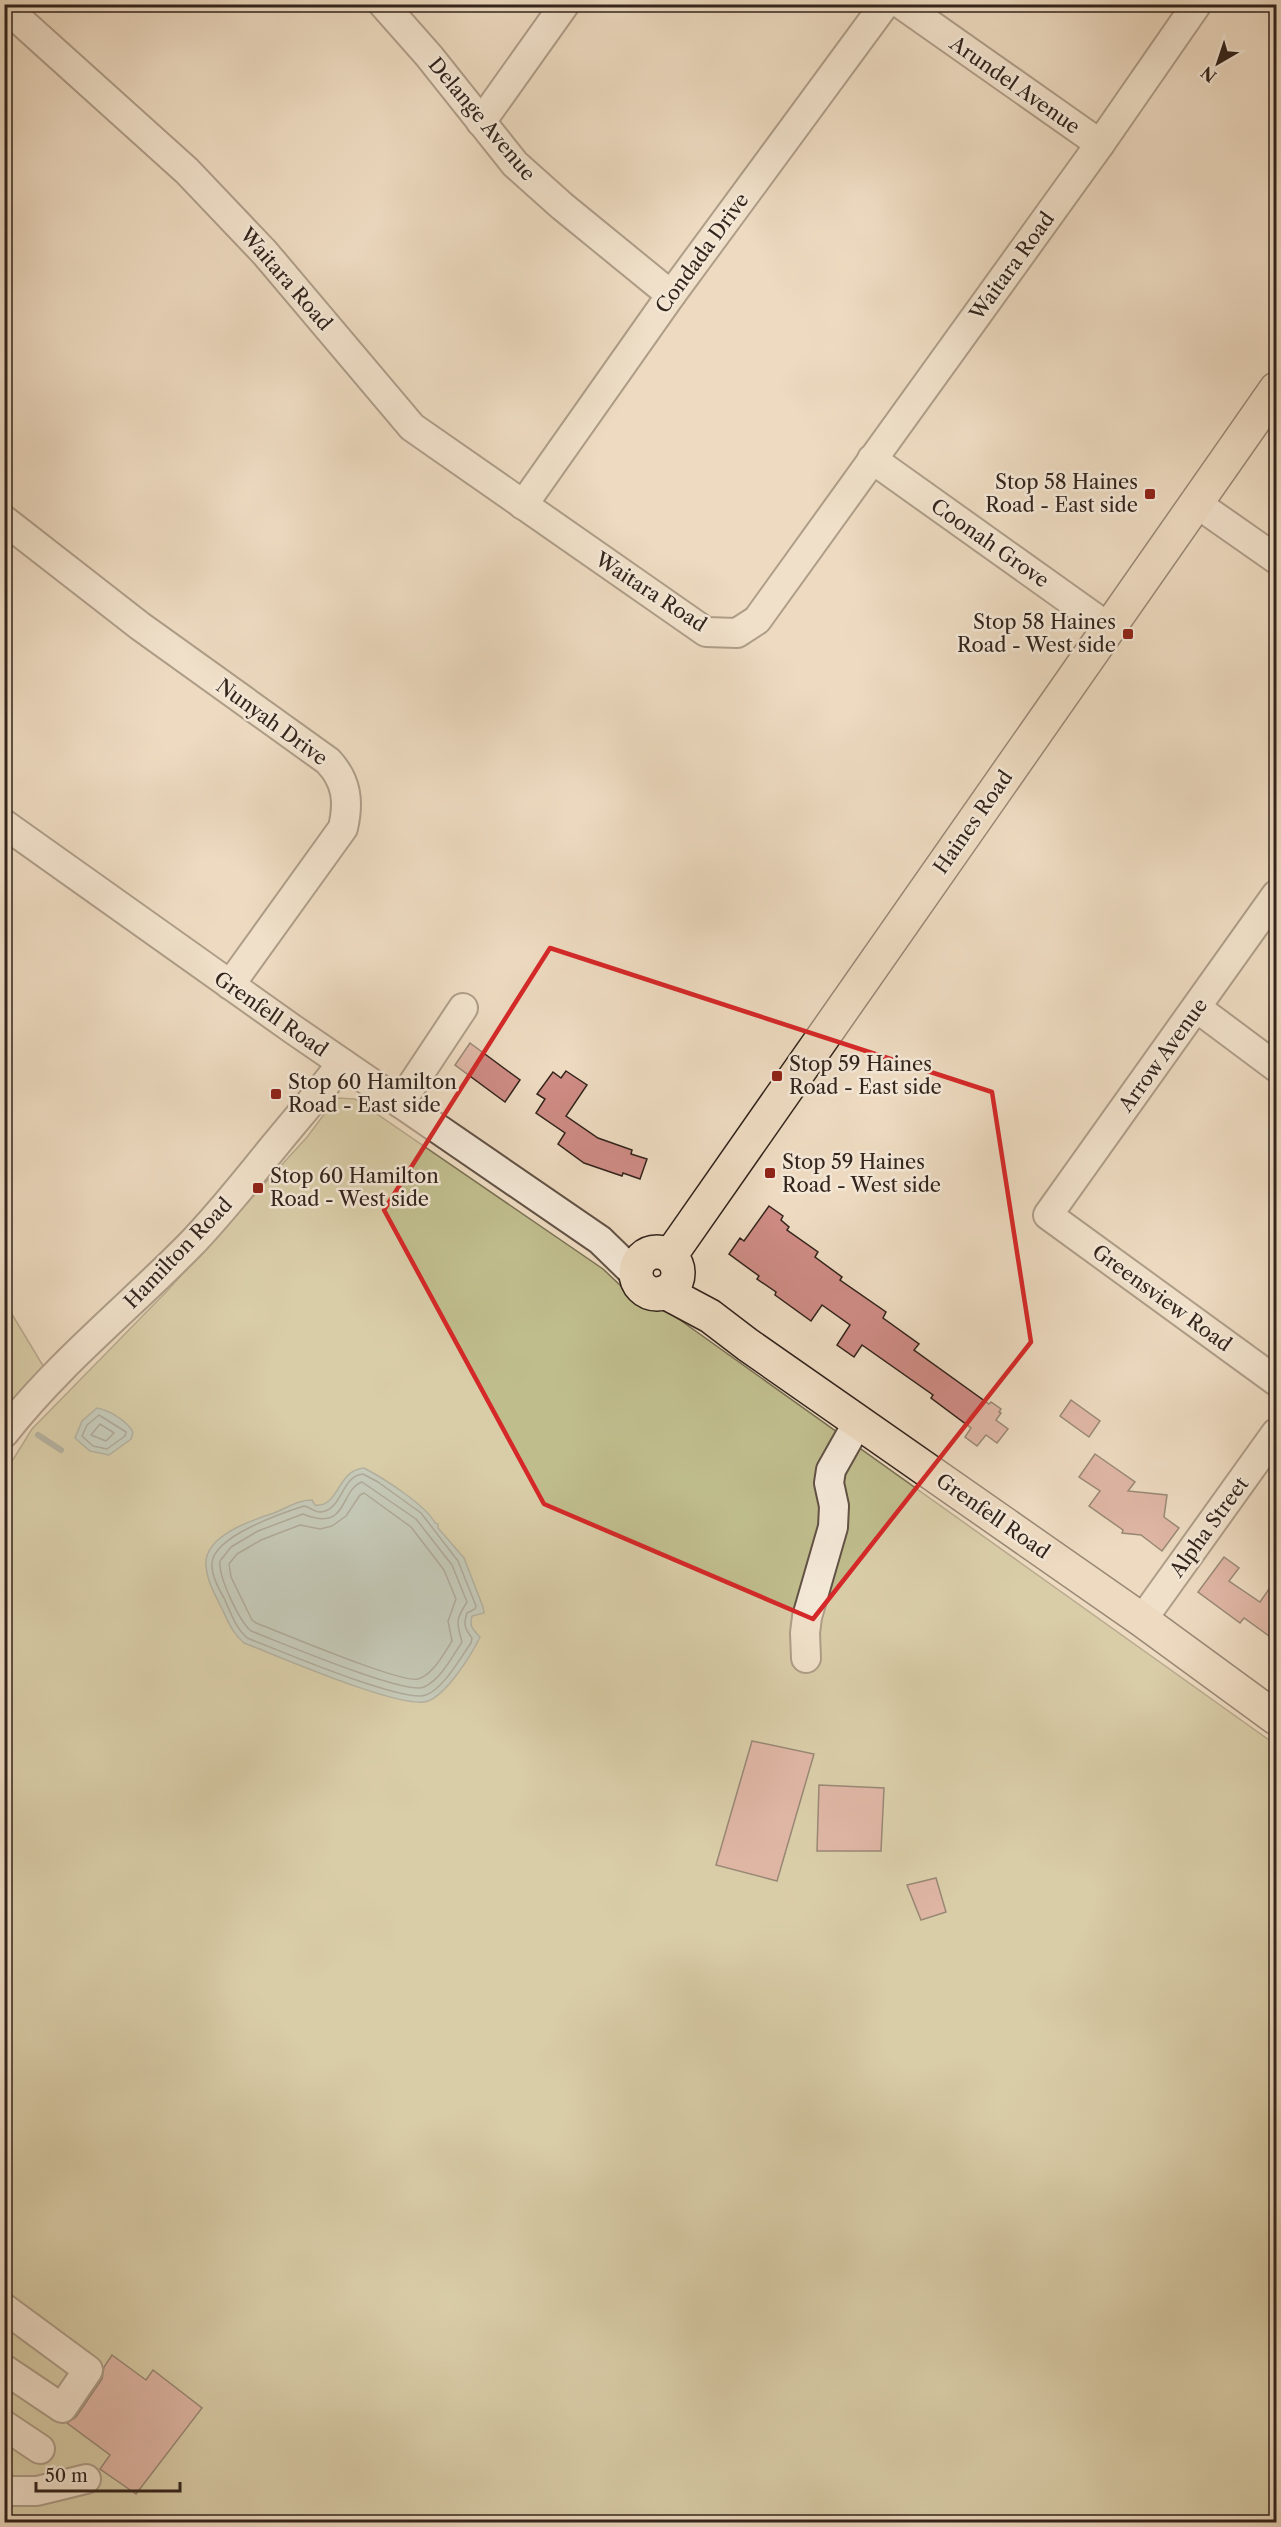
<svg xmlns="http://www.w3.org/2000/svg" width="1281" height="2527" font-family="'Libre Caslon Text',serif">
  <rect width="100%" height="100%" fill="#eddac0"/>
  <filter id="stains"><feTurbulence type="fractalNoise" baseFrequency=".00333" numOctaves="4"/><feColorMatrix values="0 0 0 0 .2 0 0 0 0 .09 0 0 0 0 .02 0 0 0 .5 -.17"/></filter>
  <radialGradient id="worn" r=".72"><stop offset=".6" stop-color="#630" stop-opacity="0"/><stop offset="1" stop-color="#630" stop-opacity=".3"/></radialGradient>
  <g fill="#c0bd8d" stroke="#7a7054" stroke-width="1.5">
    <polygon points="336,1098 355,1099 603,1269 639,1303 666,1310 1276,1745 1276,2522 5,2522 4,1474 32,1429 167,1291 308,1136"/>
    <polygon points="4,1301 45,1369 4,1415"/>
  </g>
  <g fill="#9abab7" stroke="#717e79" stroke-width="1.5">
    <path d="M 97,1408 C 109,1410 127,1421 133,1432 L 131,1439 L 109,1455 L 90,1451 L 75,1438 L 82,1421 Z"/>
    <path d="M 364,1468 C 383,1478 426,1505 435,1523 L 438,1524 L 438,1528 L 464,1558 L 483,1607 L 484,1613 L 472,1616 C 469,1627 473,1629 480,1637 C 472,1654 447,1694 428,1701 C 403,1711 276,1655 244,1643 C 231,1632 228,1620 220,1605 C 214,1592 207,1581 206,1566 C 203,1536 252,1520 274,1513 C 287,1508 297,1500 312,1500 L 315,1505 C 339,1508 337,1470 364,1468 Z"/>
  </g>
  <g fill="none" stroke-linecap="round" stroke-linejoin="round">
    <g stroke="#666f6a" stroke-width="1.5">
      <polygon points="99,1415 126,1432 125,1436 107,1449 93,1446 82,1436 87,1425"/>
      <polygon points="100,1424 114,1433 106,1441 91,1435"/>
      <path d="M 363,1474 L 378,1482 L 421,1513 L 458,1561 L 476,1606 L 475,1609 L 467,1613 C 463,1624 465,1629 472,1638 L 471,1643 C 460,1658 444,1688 426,1695 C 404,1704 276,1649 247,1638 C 235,1627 231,1613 224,1598 C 218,1588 211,1575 212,1563 C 214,1536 282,1513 304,1506 C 311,1507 314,1513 321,1512 C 343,1509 341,1476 363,1474 Z"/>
      <path d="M 362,1482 L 416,1519 L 452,1565 L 467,1602 C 456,1619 456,1622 462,1642 C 452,1657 441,1679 424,1687 C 407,1696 277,1641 251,1631 C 239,1621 218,1576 220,1561 L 231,1547 L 258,1531 L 303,1514 C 349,1533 339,1490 362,1482 Z"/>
      <path d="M 364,1493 L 411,1527 L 444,1570 L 456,1599 L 448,1621 L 452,1641 C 444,1653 433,1675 418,1679 C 402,1684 280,1632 256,1623 L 252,1620 L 231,1577 L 229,1564 L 237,1554 L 261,1540 L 300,1525 L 320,1529 L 332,1526 L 346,1516 L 360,1495 Z"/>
    </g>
    <polyline stroke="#717e79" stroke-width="6" points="38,1435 61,1450"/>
  </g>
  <g fill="#ce8b84" stroke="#33241c" stroke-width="1.5">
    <polygon points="470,1043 520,1080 505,1102 455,1065"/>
    <polygon points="566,1071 587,1085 566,1116 598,1138 632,1150 631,1154 647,1159 640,1179 623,1173 622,1176 584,1163 558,1144 565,1133 536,1113 545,1099 537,1094 553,1072 561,1078"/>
    <polygon points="769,1206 783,1216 781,1220 789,1227 787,1230 818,1252 815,1257 842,1277 840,1280 886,1312 883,1318 919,1344 914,1350 989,1404 991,1402 1001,1409 999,1412 1001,1413 996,1420 1008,1429 997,1443 986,1435 977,1446 965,1437 971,1428 931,1398 933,1395 862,1345 854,1357 837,1345 850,1325 822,1305 811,1321 775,1295 776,1292 757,1279 759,1276 729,1254 740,1238 744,1241"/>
    <polygon points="1071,1400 1100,1421 1089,1437 1060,1416"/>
    <polygon points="1095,1454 1135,1482 1128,1491 1167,1495 1164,1517 1179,1528 1162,1551 1141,1535 1122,1533 1123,1530 1089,1506 1100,1491 1079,1477"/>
    <polygon points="1224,1557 1239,1568 1229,1581 1260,1602 1276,1579 1276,1641 1244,1618 1240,1623 1198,1592"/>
    <polygon points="752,1741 814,1754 777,1881 716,1865"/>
    <polygon points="819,1785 884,1788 881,1851 817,1851"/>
    <polygon points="936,1878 946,1912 921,1920 907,1885"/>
    <polygon points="112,2355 146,2380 153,2370 202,2408 136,2494 100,2469 110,2455 67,2423 76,2417 102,2379 104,2367"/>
  </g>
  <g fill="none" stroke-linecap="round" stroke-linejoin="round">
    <g stroke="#625245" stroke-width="32">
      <g id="minor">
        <polyline points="383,4 429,56 515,164 562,206 671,295"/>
        <polyline points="901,4 1100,144"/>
        <polyline points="4,6 187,171 265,253 412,427 706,632 737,633 757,620 1100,144 1197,4"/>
        <polyline points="481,122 565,4"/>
        <polyline points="872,459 1109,628"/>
        <polyline points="1196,503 1276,559"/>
        <polyline points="523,505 671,295 885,4"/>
        <path d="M 4,520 L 140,626 L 328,761 C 347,781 349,802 343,828 L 230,985"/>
        <polyline points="4,824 294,1030 600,1240 636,1275"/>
        <polyline points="1276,895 1048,1215 1276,1381"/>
        <polyline points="1197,1008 1276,1067"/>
        <polyline points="400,1103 463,1008"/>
        <path d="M 4,1433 C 59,1363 128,1308 190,1245 C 221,1213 248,1178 276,1144 C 298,1117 321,1091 342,1063"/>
        <polyline points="1142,1620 1276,1433"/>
        <polyline points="806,1658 805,1633 807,1617 833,1527 834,1506 829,1483 831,1470 858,1422"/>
        <polyline points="4,2308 88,2370 62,2408 4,2369"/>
        <polyline points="4,2425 40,2449"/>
        <polyline points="4,2491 37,2491 86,2479"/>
      </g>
    </g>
    <g stroke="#33241c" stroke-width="36">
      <g id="major">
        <circle cx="657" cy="1273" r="21"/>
        <polyline points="670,1256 1276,389"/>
        <polyline points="665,1292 710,1316 748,1345 1142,1620 1276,1718"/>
      </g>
    </g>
    <use href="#minor" stroke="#f3e7d6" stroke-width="28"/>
    <use href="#major" stroke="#eddac0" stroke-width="33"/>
  </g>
  <path d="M0 0H1281V2527H0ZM 550,948 L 992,1092 L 1031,1342 L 813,1619 L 544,1504 L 384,1210 Z" fill="#eddac0" fill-opacity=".55" fill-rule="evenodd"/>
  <path fill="none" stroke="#d62828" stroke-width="4.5" stroke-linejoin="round" d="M 550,948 L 992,1092 L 1031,1342 L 813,1619 L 544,1504 L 384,1210 Z"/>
  <g fill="#8f2418" stroke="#f3e7d6" stroke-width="2">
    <rect x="1144" y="488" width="12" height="12" rx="3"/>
    <rect x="1122" y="628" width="12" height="12" rx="3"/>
    <rect x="771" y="1070" width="12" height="12" rx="3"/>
    <rect x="270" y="1088" width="12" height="12" rx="3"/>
    <rect x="764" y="1167" width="12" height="12" rx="3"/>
    <rect x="252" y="1182" width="12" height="12" rx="3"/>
  </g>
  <g text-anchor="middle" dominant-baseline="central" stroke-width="5" stroke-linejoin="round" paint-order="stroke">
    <g font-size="20" fill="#33241c" stroke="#f3e7d6">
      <text transform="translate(1015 85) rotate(35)">Arundel Avenue</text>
      <text transform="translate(482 119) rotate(50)">Delange Avenue</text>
      <text transform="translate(702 253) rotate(-54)">Condada Drive</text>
      <text transform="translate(1012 266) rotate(-54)">Waitara Road</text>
      <text transform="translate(286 279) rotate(49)">Waitara Road</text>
      <text transform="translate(990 543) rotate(35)">Coonah Grove</text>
      <text transform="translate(651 592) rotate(33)">Waitara Road</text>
      <text transform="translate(272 722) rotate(36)">Nunyah Drive</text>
      <text transform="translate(973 822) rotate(-55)">Haines Road</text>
      <text transform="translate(271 1014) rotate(35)">Grenfell Road</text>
      <text transform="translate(1163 1055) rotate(-54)">Arrow Avenue</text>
      <text transform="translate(178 1253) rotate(-46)">Hamilton Road</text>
      <text transform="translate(1162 1298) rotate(36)">Greensview Road</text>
      <text transform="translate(993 1516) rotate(35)">Grenfell Road</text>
      <text transform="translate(1209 1527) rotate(-54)">Alpha Street</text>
    </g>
    <g font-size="20" fill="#33241c" stroke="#f3e7d6" text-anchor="start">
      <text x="1138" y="482" text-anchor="end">Stop 58 Haines<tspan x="1138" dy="23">Road - East side</tspan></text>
      <text x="1116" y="622" text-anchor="end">Stop 58 Haines<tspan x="1116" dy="23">Road - West side</tspan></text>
      <text x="789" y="1064">Stop 59 Haines<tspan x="789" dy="23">Road - East side</tspan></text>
      <text x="288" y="1082">Stop 60 Hamilton<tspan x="288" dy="23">Road - East side</tspan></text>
      <text x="782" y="1162">Stop 59 Haines<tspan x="782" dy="23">Road - West side</tspan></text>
      <text x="270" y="1176">Stop 60 Hamilton<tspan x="270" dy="23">Road - West side</tspan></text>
    </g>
  </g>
  <rect width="1281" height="2527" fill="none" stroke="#eddac0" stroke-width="24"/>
  <rect x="6" y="6" width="1269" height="2515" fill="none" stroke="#33241c" stroke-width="3"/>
  <rect x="12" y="12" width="1257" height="2503" fill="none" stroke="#33241c" stroke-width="1.5"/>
  <g transform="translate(1218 63) rotate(219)" stroke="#f3e7d6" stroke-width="4.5" paint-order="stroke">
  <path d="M0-4.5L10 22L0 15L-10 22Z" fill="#33241c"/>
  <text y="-9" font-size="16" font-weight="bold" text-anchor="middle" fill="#33241c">N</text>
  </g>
  <path d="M36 2482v9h144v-9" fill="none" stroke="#33241c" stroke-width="3"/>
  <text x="45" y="2482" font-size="18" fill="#33241c" stroke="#f3e7d6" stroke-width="4.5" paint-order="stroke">50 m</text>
  <rect width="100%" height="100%" filter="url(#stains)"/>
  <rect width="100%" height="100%" fill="url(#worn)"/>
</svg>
